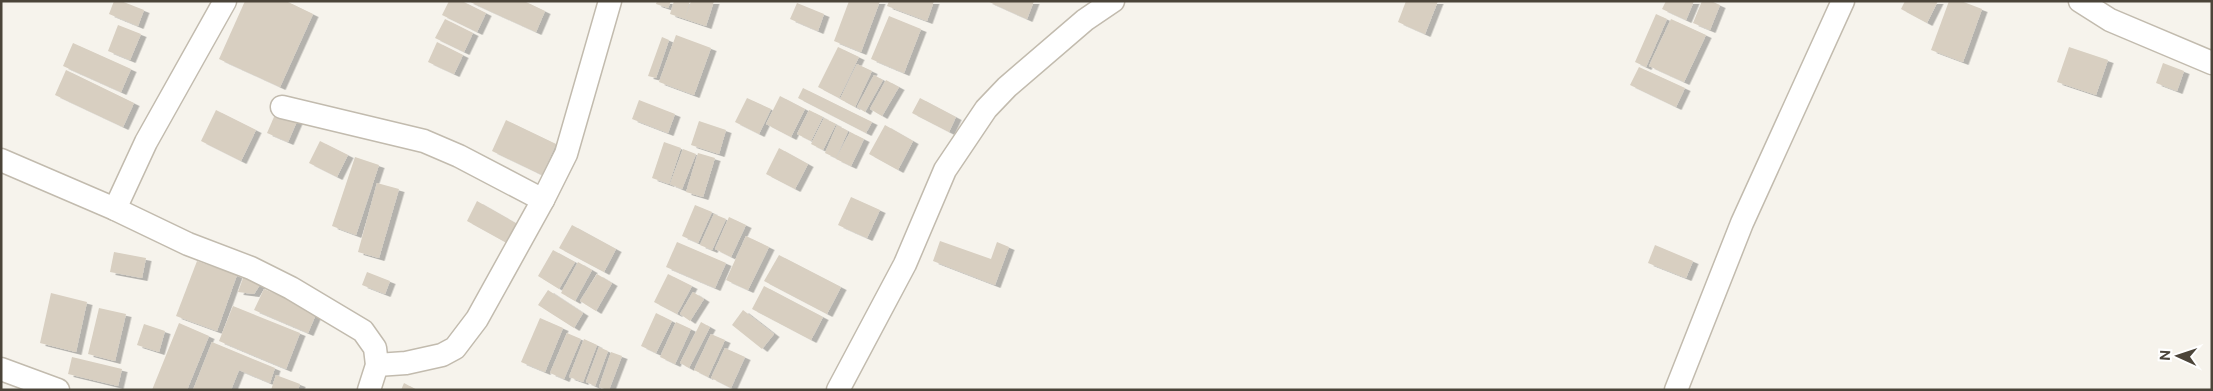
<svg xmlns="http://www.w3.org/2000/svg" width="2213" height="391" font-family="'Public Sans',sans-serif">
  <defs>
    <filter id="shadow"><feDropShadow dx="5.5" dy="3" stdDeviation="0" flood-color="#0004"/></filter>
  </defs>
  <rect width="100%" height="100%" fill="#f6f3ec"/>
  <g fill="#d8cfc1" filter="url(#shadow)">
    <polygon points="114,1 121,1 144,10 138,26 109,14"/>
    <polygon points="245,1 286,1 313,14 280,87 219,59"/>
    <polygon points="449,1 462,1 486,13 477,32 442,15"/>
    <polygon points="468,1 524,1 545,11 536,32"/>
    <polygon points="657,1 671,1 668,8 656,4"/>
    <polygon points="674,1 690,1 685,19 670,14"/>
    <polygon points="691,1 714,1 706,26 685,19"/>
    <polygon points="849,1 880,1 861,52 834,41"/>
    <polygon points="889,1 934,1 927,21 887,6"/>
    <polygon points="987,1 1034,1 1027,19"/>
    <polygon points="1406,1 1438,1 1425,34 1398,22"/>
    <polygon points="1666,1 1694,1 1686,20 1662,9"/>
    <polygon points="1702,1 1711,1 1720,5 1710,30 1693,23"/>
    <polygon points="1905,1 1938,1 1927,23 1901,9"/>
    <polygon points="1949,1 1961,1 1982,9 1963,62 1931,50"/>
    <polygon points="797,3 824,14 818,31 790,19"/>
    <polygon points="1656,14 1667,19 1646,67 1635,62"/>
    <polygon points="889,16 921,29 904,73 871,59"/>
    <polygon points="445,19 473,33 464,52 435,38"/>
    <polygon points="1671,19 1706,35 1684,82 1649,66"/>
    <polygon points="118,25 141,34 130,60 108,51"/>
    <polygon points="676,35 711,48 694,95 659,82"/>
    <polygon points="662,37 669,40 656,78 648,76"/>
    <polygon points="437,42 463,55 454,74 428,62"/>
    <polygon points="73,43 131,69 121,92 63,66"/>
    <polygon points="838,47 859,57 839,98 818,87"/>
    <polygon points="2069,47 2108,60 2096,95 2057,82"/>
    <polygon points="2163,63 2184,71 2177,91 2156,83"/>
    <polygon points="857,64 872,71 855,107 840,99"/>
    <polygon points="1639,67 1685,88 1676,107 1630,85"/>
    <polygon points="66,70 134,103 123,127 55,95"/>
    <polygon points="874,75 883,80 865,112 857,107"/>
    <polygon points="886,80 899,87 882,116 870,109"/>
    <polygon points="803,88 872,122 866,133 798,98"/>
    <polygon points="780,96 805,109 791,137 766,124"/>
    <polygon points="747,98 771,109 759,134 735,122"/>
    <polygon points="920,98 956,117 949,132 912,113"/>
    <polygon points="639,100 675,114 668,133 632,119"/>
    <polygon points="216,110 256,130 241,161 201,141"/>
    <polygon points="277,110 298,119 288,142 267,133"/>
    <polygon points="809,110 823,117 811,141 797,134"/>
    <polygon points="824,118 836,124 823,150 811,144"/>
    <polygon points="506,120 556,144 542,175 492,151"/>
    <polygon points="699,121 726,130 719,154 691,145"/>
    <polygon points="837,125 848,131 836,158 825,153"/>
    <polygon points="885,125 913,141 898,170 869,154"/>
    <polygon points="850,132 864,139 851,166 836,159"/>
    <polygon points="320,141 348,155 337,177 309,163"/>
    <polygon points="664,142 681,148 669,184 652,178"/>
    <polygon points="779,148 808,164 795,189 766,174"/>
    <polygon points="683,149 696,154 682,189 670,184"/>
    <polygon points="698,153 715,158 703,197 686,192"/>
    <polygon points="355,157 379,165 356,235 332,226"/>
    <polygon points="377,183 399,189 379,258 358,252"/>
    <polygon points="851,197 880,210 867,238 838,225"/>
    <polygon points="477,201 526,229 516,248 467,221"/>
    <polygon points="695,205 712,212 698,243 682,236"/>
    <polygon points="714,214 726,219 712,250 700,245"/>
    <polygon points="729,217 746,225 731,257 715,249"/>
    <polygon points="572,225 616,249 604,272 559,248"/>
    <polygon points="746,236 769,247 748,290 726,280"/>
    <polygon points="940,241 991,259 997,242 1009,247 995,285 933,261"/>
    <polygon points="677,242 726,263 715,288 666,267"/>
    <polygon points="1655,245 1693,261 1686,278 1648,263"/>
    <polygon points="553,250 575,262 559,289 538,276"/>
    <polygon points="114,252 146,258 142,278 110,272"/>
    <polygon points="779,255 841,287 827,314 764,281"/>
    <polygon points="197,261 237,275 217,331 176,316"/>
    <polygon points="578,262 592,270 575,301 561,293"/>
    <polygon points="246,270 265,277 254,294 238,292"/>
    <polygon points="367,272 390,281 385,294 362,285"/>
    <polygon points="597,274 612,283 596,311 580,301"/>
    <polygon points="668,274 692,286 677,314 654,302"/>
    <polygon points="764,286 823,317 811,340 752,309"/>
    <polygon points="264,289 317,312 308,333 254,310"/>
    <polygon points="548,290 583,313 574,328 538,305"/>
    <polygon points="693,292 704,299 690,321 680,314"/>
    <polygon points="51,293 87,302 76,352 40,343"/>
    <polygon points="233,306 300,333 286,369 219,341"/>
    <polygon points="99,308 126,314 115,361 88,354"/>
    <polygon points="743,310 774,334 762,349 732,325"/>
    <polygon points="656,313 672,321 656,353 641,346"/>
    <polygon points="540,318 563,328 545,372 521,362"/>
    <polygon points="676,322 691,329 675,364 660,357"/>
    <polygon points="701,322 710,327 689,368 680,363"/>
    <polygon points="179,323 209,336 187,390 152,390"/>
    <polygon points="144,324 165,331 159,352 137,345"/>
    <polygon points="567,333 581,339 564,379 550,373"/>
    <polygon points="711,334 725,340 708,377 694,370"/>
    <polygon points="584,339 597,345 583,382 569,377"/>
    <polygon points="212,342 275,368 270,383 239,370 231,390 193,390"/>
    <polygon points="599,347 608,351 595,386 586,382"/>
    <polygon points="725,348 745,357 731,388 711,378"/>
    <polygon points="611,352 622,356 609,390 607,390 599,387"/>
    <polygon points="72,357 122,369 118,386 68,374"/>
    <polygon points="276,375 300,384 298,390 271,390"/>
    <polygon points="404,383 417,390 401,390"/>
  </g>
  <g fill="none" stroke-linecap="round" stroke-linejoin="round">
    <g stroke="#c2bbae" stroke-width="25">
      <g id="street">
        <polyline points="225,1 146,142 115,209 188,244 251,268 291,288 363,331 375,348 377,365 369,390"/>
        <polyline points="2080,1 2110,20 2212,63"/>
        <polyline points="282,107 424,141 459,156 543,200"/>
        <polyline points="1,160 115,209"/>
        <polyline points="377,365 406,363 442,355 455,348 477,319 543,200 566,154 610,1"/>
        <polyline points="1,369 58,390"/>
        <polyline points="838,390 905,264 945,170 986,109 1007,87 1085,20 1113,1"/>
        <polyline points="1676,390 1742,223 1843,1"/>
      </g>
    </g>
    <use href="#street" stroke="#fff" stroke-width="22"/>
  </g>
  <rect width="2213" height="391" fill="none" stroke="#4b4439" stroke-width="5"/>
  <g transform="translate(2178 356) rotate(273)" stroke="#ffffff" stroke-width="4" paint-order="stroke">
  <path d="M0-4L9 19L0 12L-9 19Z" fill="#4b4439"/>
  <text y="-8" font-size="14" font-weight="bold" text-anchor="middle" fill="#4b4439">N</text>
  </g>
</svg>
